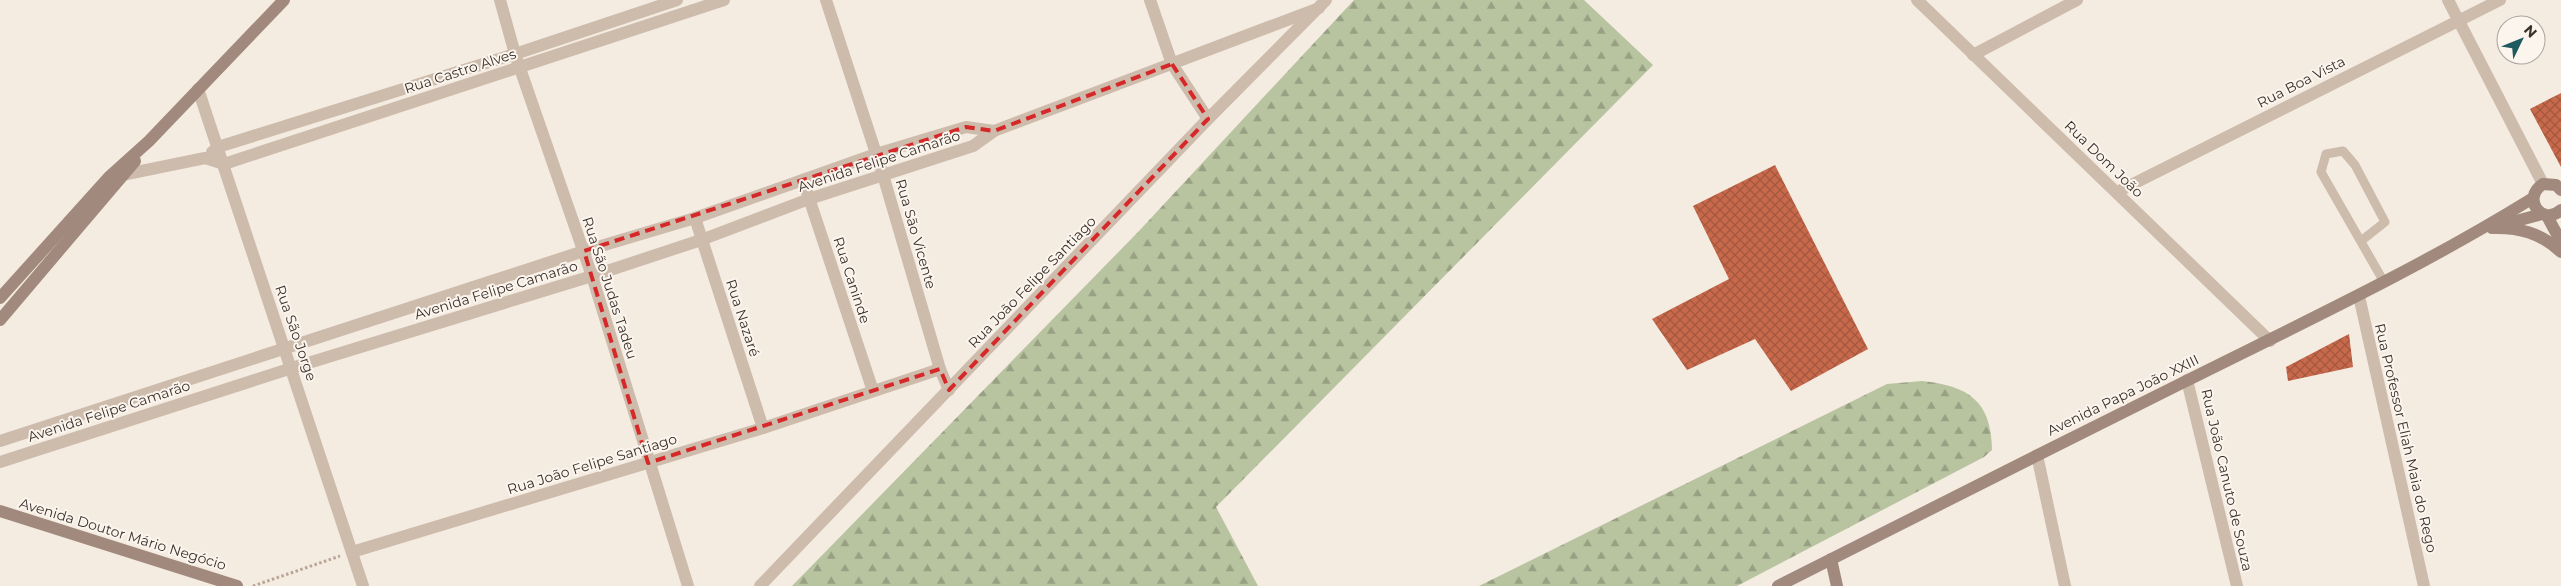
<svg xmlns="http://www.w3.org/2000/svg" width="2561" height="586" font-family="Montserrat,sans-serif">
  <defs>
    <pattern id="forest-firs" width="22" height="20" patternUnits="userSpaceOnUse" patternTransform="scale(1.25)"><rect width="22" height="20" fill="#b8c4a0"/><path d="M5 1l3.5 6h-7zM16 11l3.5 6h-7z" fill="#97a083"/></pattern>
    <pattern id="building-cross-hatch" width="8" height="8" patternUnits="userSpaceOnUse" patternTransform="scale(1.25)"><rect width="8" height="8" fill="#c8694b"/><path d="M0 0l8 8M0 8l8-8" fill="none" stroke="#a4573f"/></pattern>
  </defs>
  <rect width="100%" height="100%" fill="#f4ebe1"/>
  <g fill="url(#forest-firs)">
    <polygon points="1354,0 1584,0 1653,65 1216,507 1258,586 792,586 1139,231"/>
    <path d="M 1922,381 C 1968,386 1991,400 1992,450 L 1984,457 L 1737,586 L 1479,586 L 1887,384 Z"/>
  </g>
  <g fill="url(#building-cross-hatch)">
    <polygon points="2561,93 2561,167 2530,109"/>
    <polygon points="1775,165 1868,349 1791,391 1755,339 1687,370 1652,319 1729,279 1693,206"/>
    <polygon points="2349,334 2353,367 2288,381 2286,367"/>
  </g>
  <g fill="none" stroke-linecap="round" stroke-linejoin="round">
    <polyline stroke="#b9a596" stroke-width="3" stroke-dasharray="2.5 2.5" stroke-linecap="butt" points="253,586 340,556"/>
    <polyline stroke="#cdbbac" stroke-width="9" points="2361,241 2385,222 2355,165 2343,151 2326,154 2321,172 2384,282"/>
    <g stroke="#cdbbac" stroke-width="12">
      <polyline points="500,0 515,54 592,276 688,586"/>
      <polyline points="826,0 883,175 940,369 949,390"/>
      <polyline points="1150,0 1172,64 1208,119"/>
      <polyline points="1917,0 2270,341"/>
      <polyline points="2448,0 2543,184"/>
      <polyline points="1973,55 2077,0"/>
      <polyline points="198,89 363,586"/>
      <polyline points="212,152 218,147 515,54 677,0"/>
      <polyline points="117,176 205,158 224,164 724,0"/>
      <polyline points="803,180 873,391"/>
      <polyline points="2117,192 2500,0"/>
      <polyline points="695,218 763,428"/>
      <polyline points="2359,296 2424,586"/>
      <polyline points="2187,380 2237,586"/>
      <polyline points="0,441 584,251 695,218 876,154 966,127 994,131"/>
      <polyline points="2037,455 2065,586"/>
      <polyline points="0,462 292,368 592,276 701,240 809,199 973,146 994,131 1319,8"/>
      <polyline points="352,552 763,428 940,369"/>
      <polyline points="760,586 1208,119 1326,0"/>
    </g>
    <g stroke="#a18a7d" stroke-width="12">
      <path d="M 2561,190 L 2556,185 L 2543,184 C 2521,198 2542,227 2561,210"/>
      <polyline points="2547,216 2561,242"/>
      <polyline points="2505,224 2542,214"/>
      <path d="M 2492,228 C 2519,227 2541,233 2561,252"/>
      <polyline points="0,298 109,177 149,141 284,0"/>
      <polyline points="0,320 135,161"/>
      <polyline points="0,511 237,586"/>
      <polyline points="1831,559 1837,586"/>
      <path d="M 1778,586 C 1913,518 2047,450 2182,383 C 2300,324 2420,268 2533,198"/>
    </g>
  </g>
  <path fill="none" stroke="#d62828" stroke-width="4" stroke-dasharray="10 6" stroke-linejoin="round" d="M 1172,64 L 1208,119 L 949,390 L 940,369 L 648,463 L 584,251 L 966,127 L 994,131 Z"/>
  <g text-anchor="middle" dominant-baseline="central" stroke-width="4" stroke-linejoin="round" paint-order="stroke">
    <g font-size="14" fill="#3b302b" stroke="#fbf5ee">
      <text transform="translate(460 71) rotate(-18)">Rua Castro Alves</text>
      <text transform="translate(2301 82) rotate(-27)">Rua Boa Vista</text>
      <text transform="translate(2104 159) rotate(44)">Rua Dom João</text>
      <text transform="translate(879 161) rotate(-18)">Avenida Felipe Camarão</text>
      <text transform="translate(916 234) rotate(74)">Rua São Vicente</text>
      <text transform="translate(852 280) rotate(72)">Rua Caninde</text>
      <text transform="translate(1032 282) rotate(-46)">Rua João Felipe Santiago</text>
      <text transform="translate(610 288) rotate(72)">Rua São Judas Tadeu</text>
      <text transform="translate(496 290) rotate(-17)">Avenida Felipe Camarão</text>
      <text transform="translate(743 318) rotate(72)">Rua Nazaré</text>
      <text transform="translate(296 333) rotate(71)">Rua São Jorge</text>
      <text transform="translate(2123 395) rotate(-26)">Avenida Papa João XXIII</text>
      <text transform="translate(109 411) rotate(-18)">Avenida Felipe Camarão</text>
      <text transform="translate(2406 438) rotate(77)">Rua Professor Eliah Maia do Rego</text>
      <text transform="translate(592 464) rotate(-17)">Rua João Felipe Santiago</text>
      <text transform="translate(2227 480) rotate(77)">Rua João Canuto de Souza</text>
      <text transform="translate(123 534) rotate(17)">Avenida Doutor Mário Negócio</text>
    </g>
  </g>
  <g transform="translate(2521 40) rotate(47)"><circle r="24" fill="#fbf5ee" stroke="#aea6a0"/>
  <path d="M0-4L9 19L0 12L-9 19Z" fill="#1f5a5e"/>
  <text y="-8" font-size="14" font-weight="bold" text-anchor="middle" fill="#3b302b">N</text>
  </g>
</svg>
